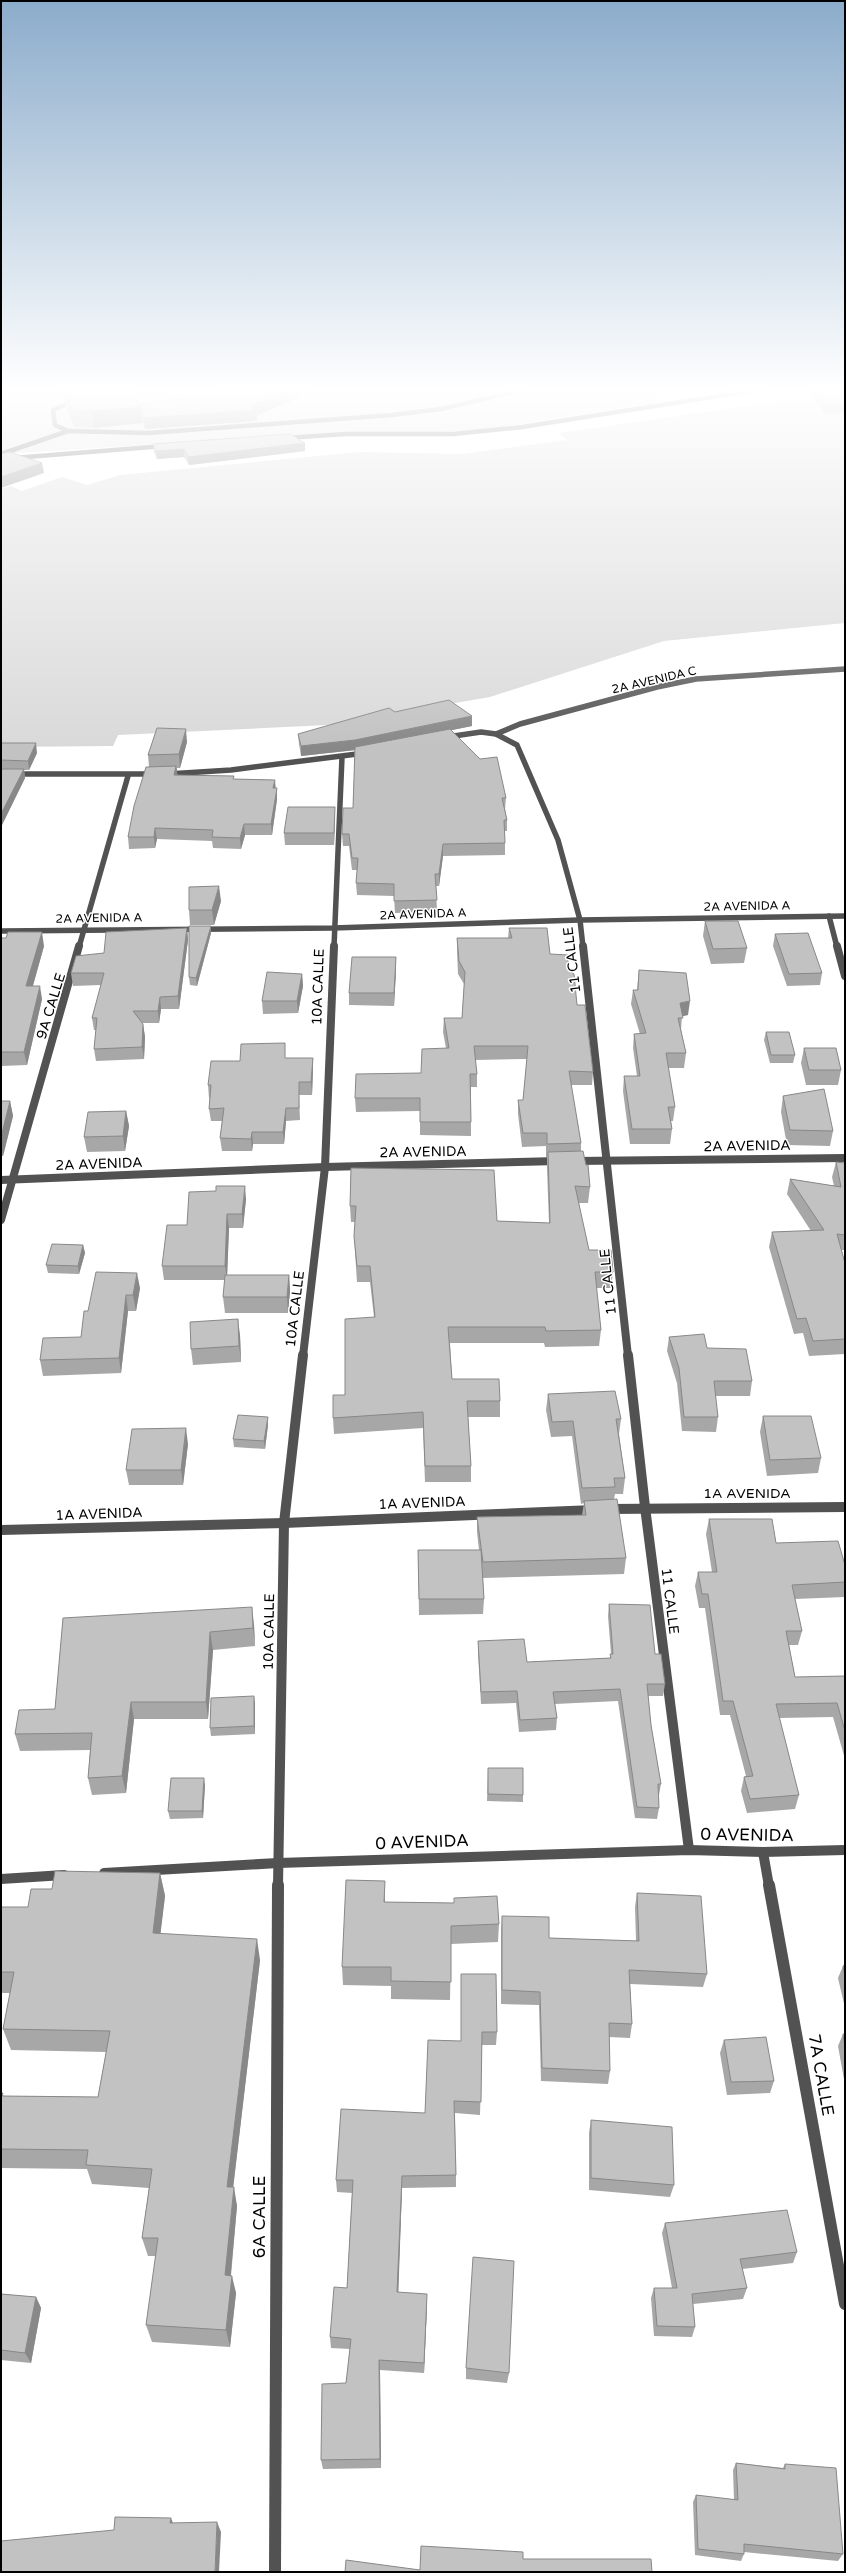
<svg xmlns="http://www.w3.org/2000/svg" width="846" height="2573" font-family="'Varela Round',sans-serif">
  <rect width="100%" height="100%" fill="#fff"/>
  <g fill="#d9d9d9">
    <polygon points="1,389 695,389 659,396 666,401 489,429 442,432 287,436 1,454"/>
    <polygon points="845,396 845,623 664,641 490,697 327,725 118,735 113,746 1,747 1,489 11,486 22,491 62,477 87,485 120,475 359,452 462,454 567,440 559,433 803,398 818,403"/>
  </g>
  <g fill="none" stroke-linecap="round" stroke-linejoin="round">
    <g stroke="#525252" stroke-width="4.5">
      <polyline points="68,431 55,425 53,410 69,403 72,399 69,389"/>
      <polyline points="1,454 68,431 148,433 392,415 441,409 527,389"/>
    </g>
    <g stroke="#525252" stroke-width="4.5">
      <polyline points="285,438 346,434 453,434 522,427 762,389"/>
      <polyline points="1,459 164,446"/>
    </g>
    <g stroke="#525252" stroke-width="5.5">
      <polyline points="496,734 520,724 657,687 696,679 845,669"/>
      <polyline points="447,737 481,732 496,734 517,745 558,840 580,920 583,947"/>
      <polyline points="1,774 154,774"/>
      <polyline points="168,774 231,770 365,753"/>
      <polyline points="829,916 837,947"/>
      <polyline points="1,931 333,928 580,920 845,916"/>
      <polyline points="79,947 128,776"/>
      <polyline points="334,947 342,757"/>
    </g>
    <g stroke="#525252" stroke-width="8">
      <polyline points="583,946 628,1356"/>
      <polyline points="837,946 845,976"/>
      <polyline points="575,1161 845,1158"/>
      <polyline points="1,1180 325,1167 558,1161"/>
      <polyline points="1,1220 79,946"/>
      <polyline points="303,1356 325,1167 334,946"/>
    </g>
    <g stroke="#525252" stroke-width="10">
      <polyline points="628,1355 645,1507 689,1850"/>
      <polyline points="609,1509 845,1507"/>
      <polyline points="1,1530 284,1523 594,1510"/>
      <polyline points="763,1852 769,1886"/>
      <polyline points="278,1886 284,1523 303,1355"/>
    </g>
    <g stroke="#525252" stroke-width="12">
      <polyline points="769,1885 845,2304"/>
      <polyline points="275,2572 278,1885"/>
    </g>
    <g stroke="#525252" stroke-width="10">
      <polyline points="104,1873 278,1863 689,1850 763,1852 845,1850"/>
      <polyline points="1,1879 64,1875"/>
    </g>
  </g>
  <g fill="#a7a7a7">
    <polygon points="811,389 845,389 845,413 825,414 810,394"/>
    <polygon points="63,392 138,404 292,401 257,415 257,421 145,429 142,421 142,423 94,428 75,427 66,409"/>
    <polygon points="153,444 305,451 189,465 184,457 157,459 154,452"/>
    <polygon points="395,712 472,726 451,730 506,798 505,809 507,820 507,831 504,831 505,843 505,855 443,856 439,886 436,886 437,912 395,913 394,896 357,895 356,883 358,870 352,870 349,846 343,846 342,834 353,808 355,750 301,756 299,744 298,734"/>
    <polygon points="187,742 180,768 177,768 177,775 234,779 275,780 275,788 277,788 277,799 272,835 245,835 241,849 213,848 212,841 157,839 155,848 129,849 128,837 149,767 148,755"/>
    <polygon points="1,743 37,753 29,770 24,770 25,778 1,827"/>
    <polygon points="335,819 334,845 285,845 284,833"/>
    <polygon points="221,901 214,925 190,925 189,910"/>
    <polygon points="705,921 747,948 744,963 711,964 703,936"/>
    <polygon points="211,926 211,933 197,986 190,985 189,977"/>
    <polygon points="187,928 188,940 179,1009 161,1009 159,1023 143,1023 143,1024 145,1037 144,1059 96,1061 94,1049 96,1030 94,1030 92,1018 101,985 73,986 71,973 104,953"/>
    <polygon points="509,928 550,954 568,970 593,1072 592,1085 571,1085 581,1143 581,1151 590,1187 588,1203 578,1203 589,1250 613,1272 611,1288 596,1288 601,1330 599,1346 545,1347 544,1343 450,1343 452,1379 500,1401 500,1417 468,1417 471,1466 471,1482 425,1482 423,1428 334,1434 333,1418 345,1395 374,1317 370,1282 357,1282 355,1252 354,1236 355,1222 351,1222 350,1206 351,1168 497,1221 549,1223 547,1168 547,1157 546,1157 546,1146 522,1147 518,1114 518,1100 523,1100 527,1059 475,1060 477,1074 477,1087 471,1087 471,1136 420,1135 420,1111 356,1112 355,1098 421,1073 446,1048 443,1032 444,1018 462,1018 464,984 458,974 457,951 457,938 508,938"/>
    <polygon points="775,934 822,973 820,985 787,986 773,946"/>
    <polygon points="1,938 44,946 33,986 42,999 27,1065 1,1066"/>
    <polygon points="396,957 396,970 394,1006 349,1005 349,993"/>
    <polygon points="639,970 688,1015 682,1016 681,1030 686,1053 684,1068 668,1068 675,1107 673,1121 671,1121 672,1129 670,1144 630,1144 623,1091 624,1076 637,1076 633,1048 634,1034 640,1034 631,1004 633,990 637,990"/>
    <polygon points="302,974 303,986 298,1013 263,1014 262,1001"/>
    <polygon points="766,1032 795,1055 793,1063 770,1063 764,1040"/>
    <polygon points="804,1048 841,1070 838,1085 806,1085 801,1063"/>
    <polygon points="286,1058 313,1058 313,1070 312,1095 299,1095 300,1120 286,1121 284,1144 253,1144 252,1151 222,1151 220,1138 222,1121 211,1121 209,1109 210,1098 209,1098 208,1085 240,1061"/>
    <polygon points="783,1096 833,1131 830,1146 787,1145 781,1112"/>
    <polygon points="1,1101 10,1101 13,1116 3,1156 1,1156"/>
    <polygon points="126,1111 129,1126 125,1151 87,1152 84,1137"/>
    <polygon points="836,1162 845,1163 845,1250 841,1250 845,1263 845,1354 809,1356 803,1333 794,1334 769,1247 772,1232 811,1231 787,1194 790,1179 834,1186 832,1177"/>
    <polygon points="246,1199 243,1228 229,1228 227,1275 289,1275 290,1291 288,1313 225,1313 223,1297 225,1280 164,1280 162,1266 187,1225"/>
    <polygon points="83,1245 85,1253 79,1274 48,1273 46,1265"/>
    <polygon points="140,1288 136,1311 128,1311 121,1373 43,1376 40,1360 81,1337 88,1311"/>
    <polygon points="240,1335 241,1362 193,1365 191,1349"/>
    <polygon points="669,1337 707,1348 752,1381 750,1396 715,1396 718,1417 716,1432 682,1431 677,1383 667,1351"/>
    <polygon points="548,1394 621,1419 619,1434 625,1478 623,1494 615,1494 614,1499 626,1558 624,1574 483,1578 484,1599 483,1614 419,1615 418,1550 479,1550 477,1532 477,1517 582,1515 584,1503 581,1504 572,1436 551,1437 546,1410"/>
    <polygon points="763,1416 821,1458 818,1473 767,1476 760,1432"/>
    <polygon points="268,1417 268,1425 265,1449 234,1447 233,1439"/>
    <polygon points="188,1444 183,1485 129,1485 126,1470"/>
    <polygon points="709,1519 776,1543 845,1565 845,1597 795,1599 802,1631 798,1645 789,1645 795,1677 845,1676 845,1759 833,1717 779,1718 799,1795 795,1809 747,1813 741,1791 744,1777 746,1776 730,1715 720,1715 705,1608 699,1608 695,1586 698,1572 712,1572 706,1534"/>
    <polygon points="609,1604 655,1654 665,1684 663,1696 648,1696 651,1725 661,1784 659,1795 658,1795 659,1808 657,1819 635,1818 618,1701 555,1704 557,1718 556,1730 519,1732 516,1703 481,1704 478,1653 478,1641 527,1662 610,1658 610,1654 611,1654 608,1616"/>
    <polygon points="63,1618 254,1625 255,1646 213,1650 208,1719 134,1719 126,1793 92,1795 88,1778 90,1750 20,1751 15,1734 55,1709"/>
    <polygon points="255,1703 255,1734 211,1736 210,1728"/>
    <polygon points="488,1768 523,1795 523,1802 487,1801"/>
    <polygon points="205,1785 203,1818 170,1819 168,1811"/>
    <polygon points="160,1873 165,1896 160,1934 260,1960 233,2187 237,2206 231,2276 236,2293 230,2347 152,2342 146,2325 156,2256 148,2256 142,2238 149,2188 92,2184 87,2169 1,2168 1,2093 4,2096 98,2097 106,2052 11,2050 3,2029 10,1993 1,1993 1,1907 28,1907 52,1889"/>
    <polygon points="637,1893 707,1974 703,1987 630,1984 632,2024 630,2038 609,2037 610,2071 608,2084 541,2081 539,2005 501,2004 501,1930 502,1916 549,1938 636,1941 635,1907"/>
    <polygon points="454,1898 499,1924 498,1942 451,1944 450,2000 391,1999 391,1986 343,1985 342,1967 385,1902 454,1903"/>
    <polygon points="845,1965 845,2008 838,1978 843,1966"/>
    <polygon points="461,1974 497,2032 496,2045 482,2045 480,2115 455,2113 456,2175 456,2187 402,2188 398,2292 427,2305 424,2373 380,2370 381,2468 323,2469 321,2460 346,2383 350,2349 331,2348 330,2337 347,2288 352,2193 337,2192 336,2180 425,2113 461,2041"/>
    <polygon points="843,2034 845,2034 845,2085 838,2046"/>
    <polygon points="724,2040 774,2081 770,2093 727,2095 720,2053"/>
    <polygon points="591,2120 674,2185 670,2197 589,2190 589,2133"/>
    <polygon points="665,2223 797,2252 793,2263 742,2269 747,2288 743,2299 693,2304 695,2327 692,2337 654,2336 651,2298 654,2288 672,2288 662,2233"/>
    <polygon points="1,2294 36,2297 41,2308 31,2363 1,2360"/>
    <polygon points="466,2368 509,2373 507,2383 466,2379"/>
    <polygon points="736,2463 783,2468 785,2464 843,2554 838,2561 744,2552 744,2554 741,2561 695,2555 693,2502 696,2495 734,2500 733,2470"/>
  </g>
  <g fill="#888">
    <polygon points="294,389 312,389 292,401 257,415 257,421 145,429 144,418 249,406"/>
    <polygon points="140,407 142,423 94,428 92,411"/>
    <polygon points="305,443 305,451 189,465 188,457"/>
    <polygon points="184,449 184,457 157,459 156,451"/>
    <polygon points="42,463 44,473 1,488 1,477"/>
    <polygon points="472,716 472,726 356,750 301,756 301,746"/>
    <polygon points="186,729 187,742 180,768 179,754"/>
    <polygon points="36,743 37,753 29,770 28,761"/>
    <polygon points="176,766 178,777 174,775"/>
    <polygon points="24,769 25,778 1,827 1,814"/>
    <polygon points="275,780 276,791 273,788"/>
    <polygon points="277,788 277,799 272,835 271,824"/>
    <polygon points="335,807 335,819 334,845 334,833"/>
    <polygon points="244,824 245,835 241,849 240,838"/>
    <polygon points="155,828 157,839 155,848 154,837"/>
    <polygon points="443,844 443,856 439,886 439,874"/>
    <polygon points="219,886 221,901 214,925 212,910"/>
    <polygon points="211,926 211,933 197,986 196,978"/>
    <polygon points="187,928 188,940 179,1009 178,996"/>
    <polygon points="42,932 44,946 29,999 26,986"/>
    <polygon points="396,957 396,970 394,1006 394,993"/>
    <polygon points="302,974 303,986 298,1013 297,1001"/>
    <polygon points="40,986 42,999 27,1065 24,1052"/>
    <polygon points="160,997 161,1009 159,1023 158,1011"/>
    <polygon points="690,1001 688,1015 678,1017 680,1003"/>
    <polygon points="143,1024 145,1037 144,1059 142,1047"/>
    <polygon points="313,1058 313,1070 312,1095 311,1082"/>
    <polygon points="10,1101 13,1116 3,1156 1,1146 1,1137"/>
    <polygon points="286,1108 286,1121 284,1144 283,1132"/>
    <polygon points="126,1111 129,1126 125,1151 123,1136"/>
    <polygon points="252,1132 253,1144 252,1151 251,1139"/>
    <polygon points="245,1186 246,1199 243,1228 242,1214"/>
    <polygon points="227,1214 229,1228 227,1280 225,1266"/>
    <polygon points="83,1245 85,1253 79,1274 78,1266"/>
    <polygon points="137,1273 140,1288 136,1311 133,1295"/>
    <polygon points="289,1275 290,1291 288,1313 287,1297"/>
    <polygon points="126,1295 128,1311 121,1373 119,1358"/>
    <polygon points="238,1319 240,1335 241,1362 239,1346"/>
    <polygon points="268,1417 268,1425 265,1449 264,1441"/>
    <polygon points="186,1428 188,1444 183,1485 181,1470"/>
    <polygon points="252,1607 254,1625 255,1646 253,1628"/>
    <polygon points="210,1632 213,1650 208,1719 206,1702"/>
    <polygon points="254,1696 255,1703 255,1734 254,1726"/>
    <polygon points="131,1702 134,1719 126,1793 122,1776"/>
    <polygon points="204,1778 205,1785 203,1818 202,1811"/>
    <polygon points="160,1873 165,1896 158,1955 153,1933"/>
    <polygon points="385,1881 385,1921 384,1902"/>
    <polygon points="257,1939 260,1960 231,2206 227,2187"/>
    <polygon points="402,2176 402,2188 398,2303 397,2292"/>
    <polygon points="234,2187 237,2206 229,2293 225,2275"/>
    <polygon points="232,2276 236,2293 230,2347 226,2330"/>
    <polygon points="427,2294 427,2305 424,2373 424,2363"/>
    <polygon points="36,2297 41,2308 31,2363 25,2353"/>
    <polygon points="379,2360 380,2370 381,2468 380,2459"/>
    <polygon points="171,2518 175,2528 170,2523"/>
    <polygon points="217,2522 221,2532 219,2572 215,2572"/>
  </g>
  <g fill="#c2c2c2" stroke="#888">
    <polygon points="69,389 130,389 140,407 92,411 73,411 63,392"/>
    <polygon points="231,389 294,389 292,390 249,406 256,410 144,418 141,410 140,407 138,404 182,399 223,391"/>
    <polygon points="813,389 845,389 845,405 826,406"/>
    <polygon points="290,434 305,443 188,457 184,449 156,451 153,444"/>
    <polygon points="10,452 42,463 1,477 1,454"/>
    <polygon points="449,700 472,716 355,740 301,746 298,734 389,708 395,712"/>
    <polygon points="157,728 186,729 179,754 148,755"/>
    <polygon points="450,729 480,759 497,757 506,798 502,798 507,820 504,820 505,843 443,844 439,874 435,874 437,900 394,901 394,884 356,883 358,858 352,858 349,834 342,834 343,808 353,808 355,747"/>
    <polygon points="1,743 36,743 28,761 1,760"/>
    <polygon points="176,766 174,775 234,776 233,779 275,780 273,788 277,788 271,824 244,824 240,838 212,837 213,830 155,828 154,837 128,837 134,806 146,767"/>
    <polygon points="1,769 24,769 1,814"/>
    <polygon points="288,807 335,807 334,833 284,833"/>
    <polygon points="219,886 212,910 189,910 189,887"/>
    <polygon points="705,921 738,921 747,948 713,949"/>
    <polygon points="189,926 211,926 196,978 189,977"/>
    <polygon points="187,928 178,996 160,997 158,1011 133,1011 143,1024 142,1047 94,1049 97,1018 92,1018 104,973 71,973 76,956 104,953 106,932"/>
    <polygon points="509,928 547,928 550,954 568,955 568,970 574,974 577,1005 585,1005 593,1072 569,1071 581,1143 547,1144 547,1133 523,1133 518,1100 523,1100 528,1046 474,1046 477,1074 470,1074 471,1122 420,1122 420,1098 355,1098 356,1074 421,1073 422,1049 449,1048 444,1018 462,1018 465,972 459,961 457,938 512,938"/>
    <polygon points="8,932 42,932 26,986 40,986 24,1052 1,1052 1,938 6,938"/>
    <polygon points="808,933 822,973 789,974 775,934"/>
    <polygon points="352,957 396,957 394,993 349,993"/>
    <polygon points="639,970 686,973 690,1001 680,1003 683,1018 678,1018 686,1053 666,1053 675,1107 668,1107 672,1129 632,1129 624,1076 640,1076 634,1034 646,1033 633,990 638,990"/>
    <polygon points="267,972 302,974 297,1001 262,1001"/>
    <polygon points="766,1032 789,1032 795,1055 771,1055"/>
    <polygon points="285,1043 285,1058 313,1058 311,1082 299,1082 299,1108 286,1108 283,1132 252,1132 251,1139 220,1138 224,1108 209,1109 211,1085 208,1085 211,1061 240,1061 241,1044"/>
    <polygon points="804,1048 836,1048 841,1070 809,1070"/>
    <polygon points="824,1089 833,1131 790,1130 783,1096"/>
    <polygon points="1,1101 10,1101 1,1137"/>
    <polygon points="126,1111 123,1136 84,1137 88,1112"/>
    <polygon points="583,1151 586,1165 588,1165 590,1187 575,1186 589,1250 611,1250 613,1272 595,1272 601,1330 546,1331 545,1327 448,1327 452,1379 499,1379 500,1401 467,1401 471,1466 425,1466 423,1412 333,1418 333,1395 345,1395 345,1319 375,1317 370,1266 357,1266 354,1236 356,1206 350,1206 351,1168 494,1170 497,1221 550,1223 548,1152"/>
    <polygon points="836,1162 845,1163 845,1235 837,1234 845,1263 845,1339 813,1341 806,1318 797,1319 772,1232 824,1230 790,1179 841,1187"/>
    <polygon points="216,1186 245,1186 242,1214 227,1214 225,1266 162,1266 167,1225 187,1225 189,1192 216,1191"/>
    <polygon points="52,1244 83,1245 78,1266 46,1265"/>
    <polygon points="96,1272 137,1273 133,1295 126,1295 119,1358 40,1360 43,1338 81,1337 84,1311 88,1311"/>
    <polygon points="225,1275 289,1275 287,1297 223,1297"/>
    <polygon points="238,1319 239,1346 191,1349 190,1322"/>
    <polygon points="704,1334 707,1348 746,1349 752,1381 714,1381 718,1417 684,1417 679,1368 669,1337"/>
    <polygon points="615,1391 621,1419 616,1419 625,1478 614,1478 615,1487 582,1488 573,1421 552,1422 548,1394"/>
    <polygon points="238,1415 268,1417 264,1441 233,1439"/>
    <polygon points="763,1416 811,1416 821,1458 770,1460"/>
    <polygon points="186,1428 181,1470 126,1470 132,1429"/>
    <polygon points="617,1499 626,1558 483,1562 477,1517 586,1515 584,1501"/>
    <polygon points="709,1519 772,1519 776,1543 838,1541 845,1565 845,1582 792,1585 802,1631 786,1631 795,1677 845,1676 845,1731 837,1703 776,1704 799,1795 750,1799 744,1777 753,1776 733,1701 723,1701 708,1594 702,1594 698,1572 717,1572"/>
    <polygon points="418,1550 481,1550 484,1599 419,1599"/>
    <polygon points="609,1604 650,1605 655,1654 661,1654 665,1684 647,1684 651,1725 661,1784 658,1784 659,1808 637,1807 620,1689 553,1692 557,1718 520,1720 517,1691 481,1692 478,1641 524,1639 527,1662 611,1658 610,1654 613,1654"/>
    <polygon points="252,1607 253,1628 210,1632 206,1702 131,1702 122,1776 88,1778 92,1733 15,1734 19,1710 55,1709 63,1618"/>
    <polygon points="254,1696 254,1726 210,1728 211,1698"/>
    <polygon points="488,1768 523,1768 523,1795 488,1794"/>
    <polygon points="171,1778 204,1778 202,1811 168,1811"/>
    <polygon points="55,1871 160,1873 153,1933 257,1939 227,2187 234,2187 225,2275 232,2276 226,2330 146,2325 158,2238 142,2238 152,2169 86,2165 88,2150 1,2149 1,2093 3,2093 2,2096 98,2097 110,2031 3,2029 14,1972 1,1972 1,1907 28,1907 31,1889 52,1889"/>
    <polygon points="346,1880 385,1881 384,1902 454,1903 454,1898 497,1896 499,1924 451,1926 451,1982 391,1981 391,1967 342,1967"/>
    <polygon points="637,1893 701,1896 707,1974 629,1970 632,2024 609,2023 610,2071 542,2068 540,1992 502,1990 502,1916 549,1917 549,1938 639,1941"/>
    <polygon points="845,1965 845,1976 843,1966"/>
    <polygon points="461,1974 496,1974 497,2032 482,2032 481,2102 454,2101 456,2175 402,2176 397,2292 427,2294 424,2363 379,2360 380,2459 321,2460 322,2384 346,2383 351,2339 330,2337 334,2287 347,2288 353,2180 336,2180 341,2109 425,2113 428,2040 461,2041"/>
    <polygon points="843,2034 845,2034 845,2047"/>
    <polygon points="766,2037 774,2081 731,2082 724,2040"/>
    <polygon points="591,2120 672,2127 674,2185 591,2178"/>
    <polygon points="787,2210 797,2252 740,2259 747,2288 692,2294 695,2327 657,2326 654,2288 677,2288 665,2223"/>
    <polygon points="473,2257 514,2261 509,2373 466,2368"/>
    <polygon points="1,2294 36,2297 25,2353 1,2350"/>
    <polygon points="736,2463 785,2469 785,2464 836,2468 843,2554 744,2544 744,2554 698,2549 696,2495 738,2500"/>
    <polygon points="115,2517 171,2518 170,2523 217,2522 215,2572 1,2572 1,2541 114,2530"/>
    <polygon points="421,2546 523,2552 523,2559 651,2559 652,2572 345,2572 346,2560 420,2570"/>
  </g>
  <linearGradient id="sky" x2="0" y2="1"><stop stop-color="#8baccb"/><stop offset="0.52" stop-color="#fff"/><stop offset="1" stop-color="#fff" stop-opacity="0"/></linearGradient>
  <rect width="846" height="749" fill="url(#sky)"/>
  <g text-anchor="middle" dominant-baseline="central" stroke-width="3" stroke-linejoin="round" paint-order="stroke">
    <g font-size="12" fill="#000" stroke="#fff">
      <text transform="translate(654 680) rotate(-13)">2A AVENIDA C</text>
      <text transform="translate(747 906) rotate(-1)">2A AVENIDA A</text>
      <text transform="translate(423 914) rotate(-2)">2A AVENIDA A</text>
      <text transform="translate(99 918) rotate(-1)">2A AVENIDA A</text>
    </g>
    <g font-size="14" fill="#000" stroke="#fff">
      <text transform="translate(572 960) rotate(-97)">11 CALLE</text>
      <text transform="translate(318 987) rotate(-88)">10A CALLE</text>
      <text transform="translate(51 1006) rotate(-73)">9A CALLE</text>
      <text transform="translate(747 1146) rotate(-1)">2A AVENIDA</text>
      <text transform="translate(423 1152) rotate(-1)">2A AVENIDA</text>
      <text transform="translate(99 1164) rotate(-2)">2A AVENIDA</text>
      <text transform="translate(608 1282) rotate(-96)">11 CALLE</text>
      <text transform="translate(295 1309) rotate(-83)">10A CALLE</text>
      <text x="747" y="1493">1A AVENIDA</text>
      <text transform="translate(422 1503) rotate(-2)">1A AVENIDA</text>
      <text transform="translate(99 1514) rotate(-2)">1A AVENIDA</text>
      <text transform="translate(670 1601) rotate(83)">11 CALLE</text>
      <text transform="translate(269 1632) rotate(-89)">10A CALLE</text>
    </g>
    <g font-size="17" fill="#000" stroke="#fff">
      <text transform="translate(747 1835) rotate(1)">0 AVENIDA</text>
      <text transform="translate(422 1842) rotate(-2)">0 AVENIDA</text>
      <text transform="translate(821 2075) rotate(80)">7A CALLE</text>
      <text transform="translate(259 2217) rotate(-90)">6A CALLE</text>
    </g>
  </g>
  <rect width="846" height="2573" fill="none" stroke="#000000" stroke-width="4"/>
</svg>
